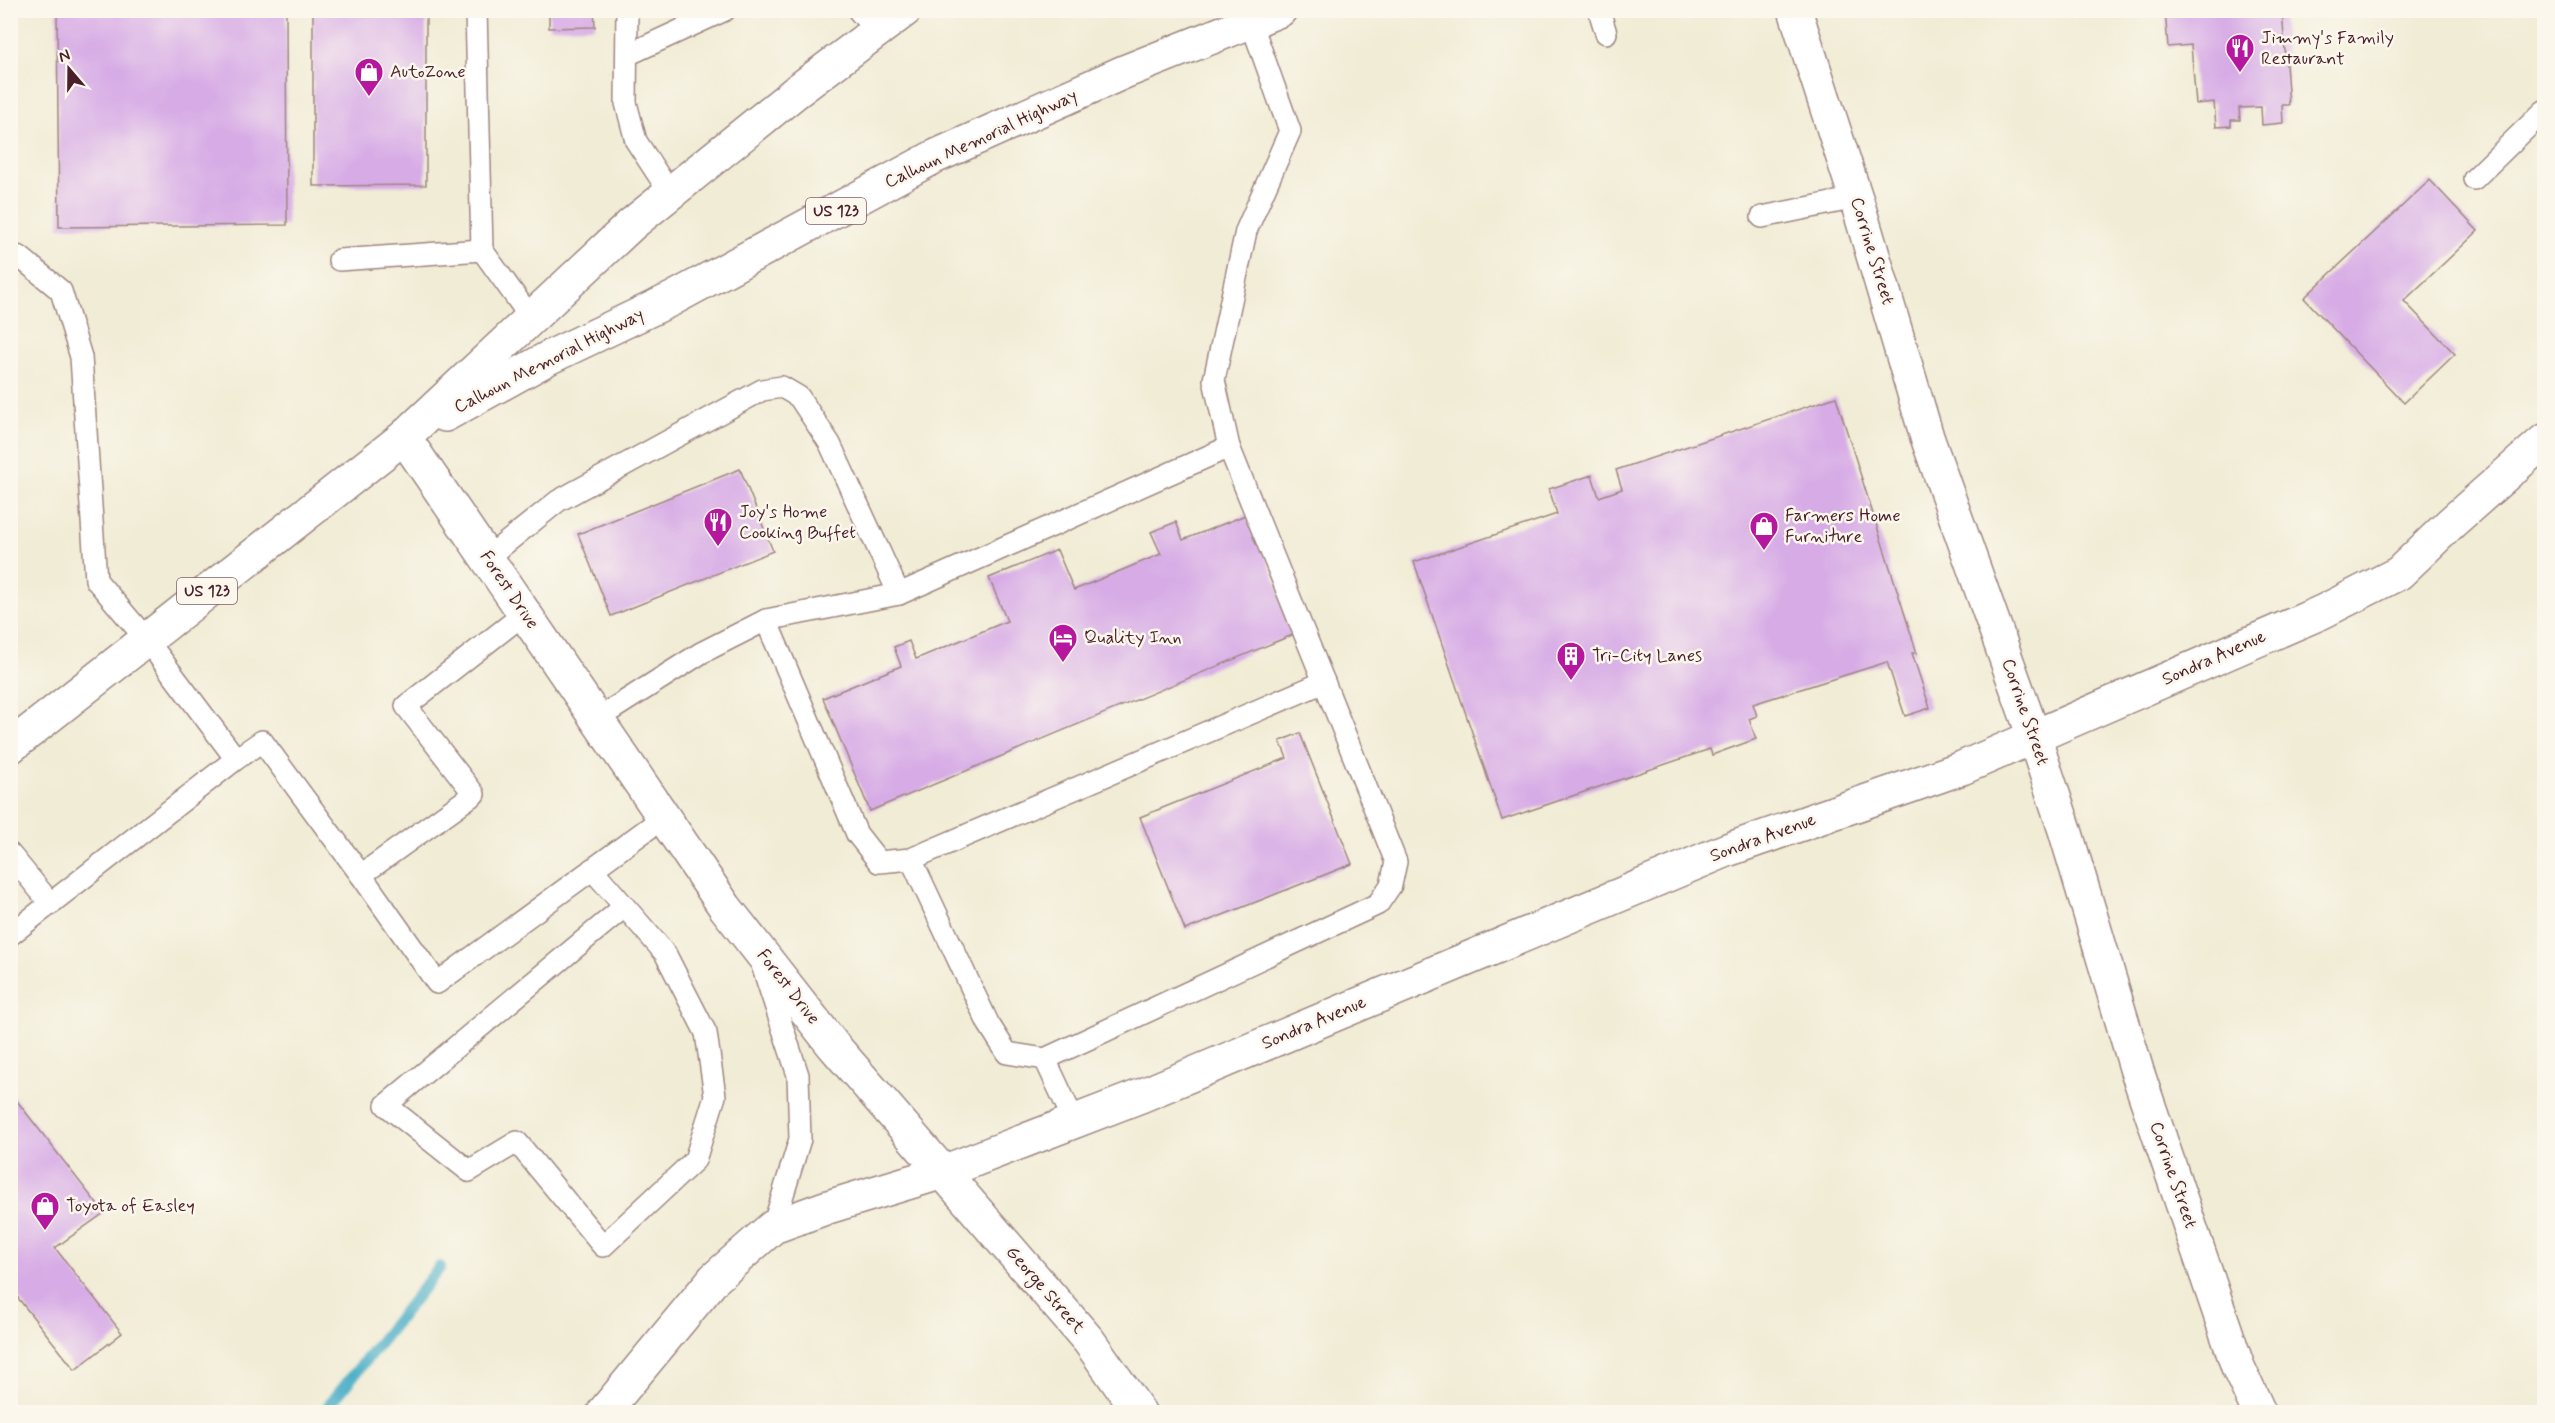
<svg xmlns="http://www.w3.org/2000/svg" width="2555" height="1423" font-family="Mynerve,sans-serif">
  <rect width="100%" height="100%" fill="#fbf7ec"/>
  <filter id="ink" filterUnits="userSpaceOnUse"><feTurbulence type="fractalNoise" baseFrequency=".0167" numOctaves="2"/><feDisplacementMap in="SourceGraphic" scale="12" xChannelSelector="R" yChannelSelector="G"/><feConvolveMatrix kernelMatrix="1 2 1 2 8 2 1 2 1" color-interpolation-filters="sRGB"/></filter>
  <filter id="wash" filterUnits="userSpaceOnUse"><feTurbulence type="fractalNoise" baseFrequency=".008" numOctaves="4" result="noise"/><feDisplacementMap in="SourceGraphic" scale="24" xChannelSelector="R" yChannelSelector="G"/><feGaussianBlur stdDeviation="1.35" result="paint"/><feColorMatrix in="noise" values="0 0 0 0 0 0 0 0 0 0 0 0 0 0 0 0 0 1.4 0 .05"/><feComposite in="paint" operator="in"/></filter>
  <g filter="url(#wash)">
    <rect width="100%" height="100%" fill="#f1ecd5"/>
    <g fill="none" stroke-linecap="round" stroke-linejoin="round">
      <polyline stroke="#48adc7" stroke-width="12" points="324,1412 440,1267"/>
    </g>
    <g id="blocks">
      <g fill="#d7ace6">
        <polygon points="57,10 286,10 287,225 59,227"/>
        <polygon points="313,10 426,10 426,185 313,186"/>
        <polygon points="549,10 594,10 595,27 549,28"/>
        <polygon points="2165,10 2282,10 2289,105 2282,105 2283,123 2262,125 2261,107 2239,108 2240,120 2231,120 2231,126 2216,127 2214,102 2196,104 2191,45 2168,47"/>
        <polygon points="2430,180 2478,231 2404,301 2455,354 2404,403 2304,298"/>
        <polygon points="1836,397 1917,653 1912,653 1930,708 1905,716 1887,662 1753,704 1757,716 1749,719 1756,739 1712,755 1710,749 1502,820 1414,562 1557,514 1549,489 1592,475 1599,497 1622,489 1616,470"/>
        <polygon points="740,469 773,551 611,616 578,534"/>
        <polygon points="1248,514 1297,633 870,811 823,698 901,666 894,647 909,641 916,659 1007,621 989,578 1057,550 1074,590 1161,554 1151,532 1176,522 1183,540"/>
        <polygon points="1300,733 1352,864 1185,930 1140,817 1287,758 1280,741"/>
        <polygon points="10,1092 104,1213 55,1248 122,1333 75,1370 14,1293 10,1295"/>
      </g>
    </g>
  </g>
  <g filter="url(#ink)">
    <use href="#blocks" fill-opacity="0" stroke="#9e8680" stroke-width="1.5"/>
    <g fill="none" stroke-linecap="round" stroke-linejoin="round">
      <g stroke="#9e8680" stroke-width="24">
        <g id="service">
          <polyline points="476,10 482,250 531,318"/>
          <polyline points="627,10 626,103 636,141 670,193"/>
          <polyline points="858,10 876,31"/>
          <polyline points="1599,10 1606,33"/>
          <polyline points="627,55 725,10"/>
          <polyline points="2474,179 2544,111"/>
          <polyline points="1762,217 1856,198"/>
          <polyline points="10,254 20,257 61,291 81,357 96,580 146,639 236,759 10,935"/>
          <polyline points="339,260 482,250"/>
          <polyline points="487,558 558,501 762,390 782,387 799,397 830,444 899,594 1229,447 1214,380 1246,231 1290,131 1251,22"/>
          <polyline points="525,613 406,706 474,794 361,875 437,983 664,817"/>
          <polyline points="766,620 857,834 879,862 911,859 1324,682 1229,447"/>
          <polyline points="597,719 701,653 766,620 899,594"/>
          <polyline points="236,759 262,741 361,875"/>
          <polyline points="10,854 51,904"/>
          <polyline points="911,859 988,1023 1007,1053 1045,1059 1074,1121"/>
          <polyline points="592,869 665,953 706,1033 715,1096 695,1160 603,1246 517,1142 469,1171 386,1105 624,907"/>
          <polyline points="762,965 798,1075 800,1139 773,1227"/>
          <polyline points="1045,1059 1378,904 1391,885 1396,862 1324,682"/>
        </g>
      </g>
      <g stroke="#9e8680" stroke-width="36">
        <g id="minor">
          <polyline points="1795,10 1856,198 1927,437 2034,737 2065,830 2137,1071 2238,1367 2259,1412"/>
          <polyline points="404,437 725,907 833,1045 1089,1341 1139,1412"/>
          <polyline points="604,1412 714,1279 773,1227 828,1207 943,1172 1143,1095 1727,850 1962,768 2322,612 2399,573 2451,523 2544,441"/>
        </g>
      </g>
      <g stroke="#9e8680" stroke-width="36">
        <g id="trunk">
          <polyline points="445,415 550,357 672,299 934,157 1124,72 1280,10"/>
          <polyline points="10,747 404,437 632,224 797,91 905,10"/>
        </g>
      </g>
      <use href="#service" stroke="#fff" stroke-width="21"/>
      <use href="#minor" stroke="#fff" stroke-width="33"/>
      <use href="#trunk" stroke="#fff" stroke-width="33"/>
    </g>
  </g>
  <defs>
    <g id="restaurant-pin" transform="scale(1.5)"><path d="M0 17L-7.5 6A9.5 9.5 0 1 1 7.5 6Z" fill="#b5179e" stroke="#fbf7ec"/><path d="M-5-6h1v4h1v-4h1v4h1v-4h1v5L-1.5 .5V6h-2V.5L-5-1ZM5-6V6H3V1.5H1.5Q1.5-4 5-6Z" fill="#fff"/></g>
    <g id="shop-pin" transform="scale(1.5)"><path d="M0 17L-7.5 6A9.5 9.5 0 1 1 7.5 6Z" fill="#b5179e" stroke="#fbf7ec"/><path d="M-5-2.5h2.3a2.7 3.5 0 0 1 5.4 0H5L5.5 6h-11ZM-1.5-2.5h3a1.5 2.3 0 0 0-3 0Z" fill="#fff"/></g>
    <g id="hotel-pin" transform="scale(1.5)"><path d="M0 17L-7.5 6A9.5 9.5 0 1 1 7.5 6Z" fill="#b5179e" stroke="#fbf7ec"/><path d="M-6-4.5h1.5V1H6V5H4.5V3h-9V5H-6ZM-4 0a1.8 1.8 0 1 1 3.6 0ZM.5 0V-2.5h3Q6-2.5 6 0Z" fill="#fff"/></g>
    <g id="building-pin" transform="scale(1.5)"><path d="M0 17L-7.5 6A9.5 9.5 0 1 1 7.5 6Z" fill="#b5179e" stroke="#fbf7ec"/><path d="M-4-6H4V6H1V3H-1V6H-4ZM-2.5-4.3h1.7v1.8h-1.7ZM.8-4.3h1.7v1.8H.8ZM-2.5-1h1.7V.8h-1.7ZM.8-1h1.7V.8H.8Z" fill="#fff"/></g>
  </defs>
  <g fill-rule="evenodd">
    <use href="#restaurant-pin" x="2240" y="48"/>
    <use href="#shop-pin" x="369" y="72"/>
    <use href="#restaurant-pin" x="718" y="522"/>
    <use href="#shop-pin" x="1764" y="526"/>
    <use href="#hotel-pin" x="1063" y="638"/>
    <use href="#building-pin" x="1571" y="656"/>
    <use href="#shop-pin" x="45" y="1206"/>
  </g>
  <g text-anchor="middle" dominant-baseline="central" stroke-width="5" stroke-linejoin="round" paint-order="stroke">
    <g fill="#fbf7ec" stroke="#7f6065" stroke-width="1.5">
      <rect x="806" y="198" width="60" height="26" rx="4.5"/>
      <rect x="177" y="578" width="60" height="26" rx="4.5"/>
    </g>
    <g font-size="16" font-weight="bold" fill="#4a1f2b">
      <text x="836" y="211">US 123</text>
      <text x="207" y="591">US 123</text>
    </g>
    <g font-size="18" fill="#4a1f2b" stroke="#fbf7ec" text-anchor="start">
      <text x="2261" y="38">Jimmy's Family<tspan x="2261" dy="21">Restaurant</tspan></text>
      <text x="390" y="72">AutoZone</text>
      <text x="739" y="512">Joy's Home<tspan x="739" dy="21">Cooking Buffet</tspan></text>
      <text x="1785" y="516">Farmers Home<tspan x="1785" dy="21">Furniture</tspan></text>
      <text x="1084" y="638">Quality Inn</text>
      <text x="1592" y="656">Tri-City Lanes</text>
      <text x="66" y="1206">Toyota of Easley</text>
    </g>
    <g font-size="18" fill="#4a1f2b" stroke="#fbf7ec">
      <text transform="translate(981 139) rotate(-25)">Calhoun Memorial Highway</text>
      <text transform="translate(1872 251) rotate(73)">Corrine Street</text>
      <text transform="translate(549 361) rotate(-27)">Calhoun Memorial Highway</text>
      <text transform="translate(509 590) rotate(56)">Forest Drive</text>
      <text transform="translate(2214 658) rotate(-24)">Sondra Avenue</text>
      <text transform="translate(2025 712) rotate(71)">Corrine Street</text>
      <text transform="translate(1763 838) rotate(-20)">Sondra Avenue</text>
      <text transform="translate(788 987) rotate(52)">Forest Drive</text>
      <text transform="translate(1314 1023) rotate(-23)">Sondra Avenue</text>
      <text transform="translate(2173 1175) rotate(71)">Corrine Street</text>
      <text transform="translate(1045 1290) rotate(49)">George Street</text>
    </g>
  </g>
  <rect width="2555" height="1423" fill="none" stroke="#fbf7ec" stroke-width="36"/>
  <g transform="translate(69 69) rotate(340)" stroke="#fbf7ec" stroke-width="4.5" paint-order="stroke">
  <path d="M0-4.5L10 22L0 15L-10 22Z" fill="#4a1f2b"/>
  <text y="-9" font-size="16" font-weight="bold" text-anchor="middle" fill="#4a1f2b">N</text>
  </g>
</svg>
